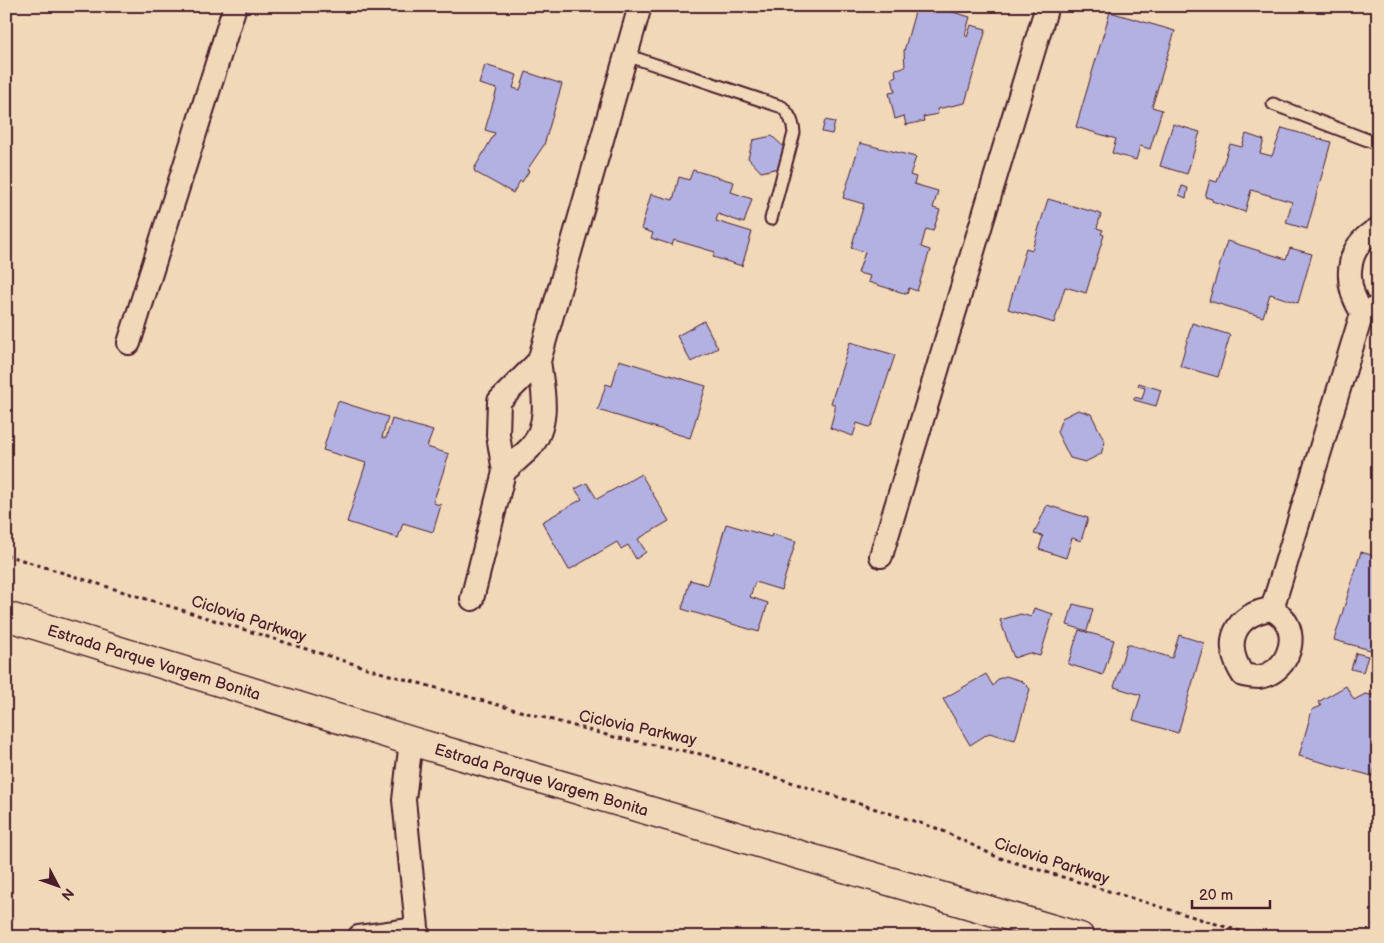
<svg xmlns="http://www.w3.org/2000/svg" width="1384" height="943" viewBox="0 0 1384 943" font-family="'Balsamiq Sans',sans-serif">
<rect width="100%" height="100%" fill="#f1d8b9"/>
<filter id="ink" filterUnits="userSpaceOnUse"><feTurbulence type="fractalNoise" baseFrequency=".02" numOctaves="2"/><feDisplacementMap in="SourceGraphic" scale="10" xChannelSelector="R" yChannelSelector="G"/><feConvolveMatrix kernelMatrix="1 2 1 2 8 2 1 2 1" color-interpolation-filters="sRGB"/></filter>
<g filter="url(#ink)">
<path fill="#b2b1e2" stroke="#4a1f2b" d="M920,6L939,8L970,17L965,35L967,37L971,25L986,29L965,103L937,109L938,114L923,117L924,121L906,125L904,116L895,119L889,93L895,92L892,78L896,76L895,69L905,67L904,51L915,12Z
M1110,12L1175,31L1152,107L1162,110L1150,149L1140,146L1136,160L1112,153L1116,139L1076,127Z
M485,65L517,75L513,88L520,90L526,72L562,84L544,145L527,170L529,171L522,182L520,181L513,193L475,172L474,169L495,133L485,130L497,89L479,84Z
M825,120L835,122L832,134L822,132Z
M1173,124L1200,132L1187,174L1160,166Z
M1282,128L1331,142L1307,229L1286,223L1292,202L1251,190L1245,212L1212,201V199L1205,197L1210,180L1217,182L1230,144L1242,147L1246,134L1264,140L1260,153L1272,156Z
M772,136L785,148L779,168L761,172L748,158L753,140Z
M860,143L916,157L910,175L916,177L914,184L938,191L933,208L940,210L933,231L926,229L921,247L930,250L917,291L909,288L907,294L868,282L870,276L858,273L865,252L851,248L864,204L843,198Z
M693,170L734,182L731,192L752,199L744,223L718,214L716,221L752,232L742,266L713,257L715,252L674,240L672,245L651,238L653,233L641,229L651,194L673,200L679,177L689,180Z
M1182,186L1188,188L1186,198L1179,195Z
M1048,199L1101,214L1097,228L1103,230L1101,234L1104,235L1086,293L1065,287L1054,323L1008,309L1026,248L1032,250Z
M1227,241L1286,259L1290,248L1312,254L1298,303L1270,294L1263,317L1209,301Z
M704,321L718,348L691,362L677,336Z
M1192,323L1230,335L1218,377L1180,366Z
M850,342L895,355L872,425L869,427L857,423L853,436L830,428L835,410V405L831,403Z
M619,360L706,386L690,438L598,410L606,384L612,386Z
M1139,383L1161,390L1156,406L1134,400V397L1142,399L1145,388L1138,386Z
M338,401L388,417L382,437L386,438L392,419L433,431L427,447L449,454L433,503L441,505L433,532L403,523L398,538L347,522L366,463L323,450Z
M1078,410L1091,414L1105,442L1101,454L1085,462L1070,458L1057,432L1062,418Z
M641,474L669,521L638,539L646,552L636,559L628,545L621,549L617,542L569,570L542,522L582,499L575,489L587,483L597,499Z
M1047,505L1088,518L1081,541L1072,538L1066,558L1039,549L1043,536L1034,534Z
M726,524L771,537L772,534L796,541L781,590L755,582L750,597L768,603L759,632L682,609L690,580L708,585Z
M1361,552L1378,557V652L1334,640Z
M1073,604L1093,609L1087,631L1067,625Z
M1034,608L1053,614L1040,656L1029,653L1014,658L1000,620L1021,614L1031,617Z
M1079,630L1114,640L1103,675L1068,664Z
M1179,635L1204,643L1178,733L1133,720L1141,695L1114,687L1127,644L1172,658Z
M1356,653L1368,656L1363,672L1351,669Z
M986,674L993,686L998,679L1006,676L1022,681L1030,689L1015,740L989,733L970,745L943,699Z
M1346,686L1354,700L1365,694L1378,696V758L1372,776L1299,756L1312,710L1321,706L1318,702Z"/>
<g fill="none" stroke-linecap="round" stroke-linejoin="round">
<g stroke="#4a1f2b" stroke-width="15">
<path id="lane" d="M626,55L782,107C790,115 793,122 794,133L771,219
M1273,104L1378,144"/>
</g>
<g stroke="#4a1f2b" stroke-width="26">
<path id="street" d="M1363,314C1344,286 1343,247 1378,229
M129,343L235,6
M504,472C512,464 522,456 530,448C551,424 543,390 539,361
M881,556L1047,6
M472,599L504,472L498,435L499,401L539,361L640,6
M1272,609L1359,323L1363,314L1378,307
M1272,609C1276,612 1281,615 1284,619C1300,641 1285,673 1259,677C1254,677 1248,676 1243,675C1222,643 1234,614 1272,609Z
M411,741L404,800L418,937
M359,937L417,929"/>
</g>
<g stroke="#4a1f2b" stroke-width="31">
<g id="secondary">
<path id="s1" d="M6,616L411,741L1080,937"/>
</g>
</g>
<path stroke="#4a1f2b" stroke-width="3" stroke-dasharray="4 4" stroke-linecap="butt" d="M6,555L386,674L614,737L705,755L939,829L997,857L1259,937"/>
<use href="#lane" stroke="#f1d8b9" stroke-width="11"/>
<use href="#street" stroke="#f1d8b9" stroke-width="22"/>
<use href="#secondary" stroke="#f1d8b9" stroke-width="28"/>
</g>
</g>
<g text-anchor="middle" stroke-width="4" stroke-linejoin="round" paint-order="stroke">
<g font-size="16" fill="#4a1f2b" stroke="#f1d8b9">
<text transform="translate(249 618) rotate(18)" y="6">Ciclovia Parkway</text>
<text dy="6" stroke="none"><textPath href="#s1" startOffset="155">Estrada Parque Vargem Bonita</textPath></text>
<text transform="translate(638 727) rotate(12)" y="6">Ciclovia Parkway</text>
<text dy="6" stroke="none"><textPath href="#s1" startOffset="560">Estrada Parque Vargem Bonita</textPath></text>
<text transform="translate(1052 860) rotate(18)" y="6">Ciclovia Parkway</text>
</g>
</g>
<rect width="1384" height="943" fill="none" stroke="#f1d8b9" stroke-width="25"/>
<rect x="12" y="12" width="1359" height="918" fill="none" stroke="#4a1f2b" stroke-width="2" filter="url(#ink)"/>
<g transform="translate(58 886) rotate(131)" stroke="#f1d8b9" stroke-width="4" paint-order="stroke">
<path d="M0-4L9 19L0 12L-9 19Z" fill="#4a1f2b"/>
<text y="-8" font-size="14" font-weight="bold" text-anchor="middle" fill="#4a1f2b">N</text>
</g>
<path d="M1192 900v8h78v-8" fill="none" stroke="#4a1f2b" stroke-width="2.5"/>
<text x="1199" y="900" font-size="15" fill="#4a1f2b" stroke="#f1d8b9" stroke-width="4" paint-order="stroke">20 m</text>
</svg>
